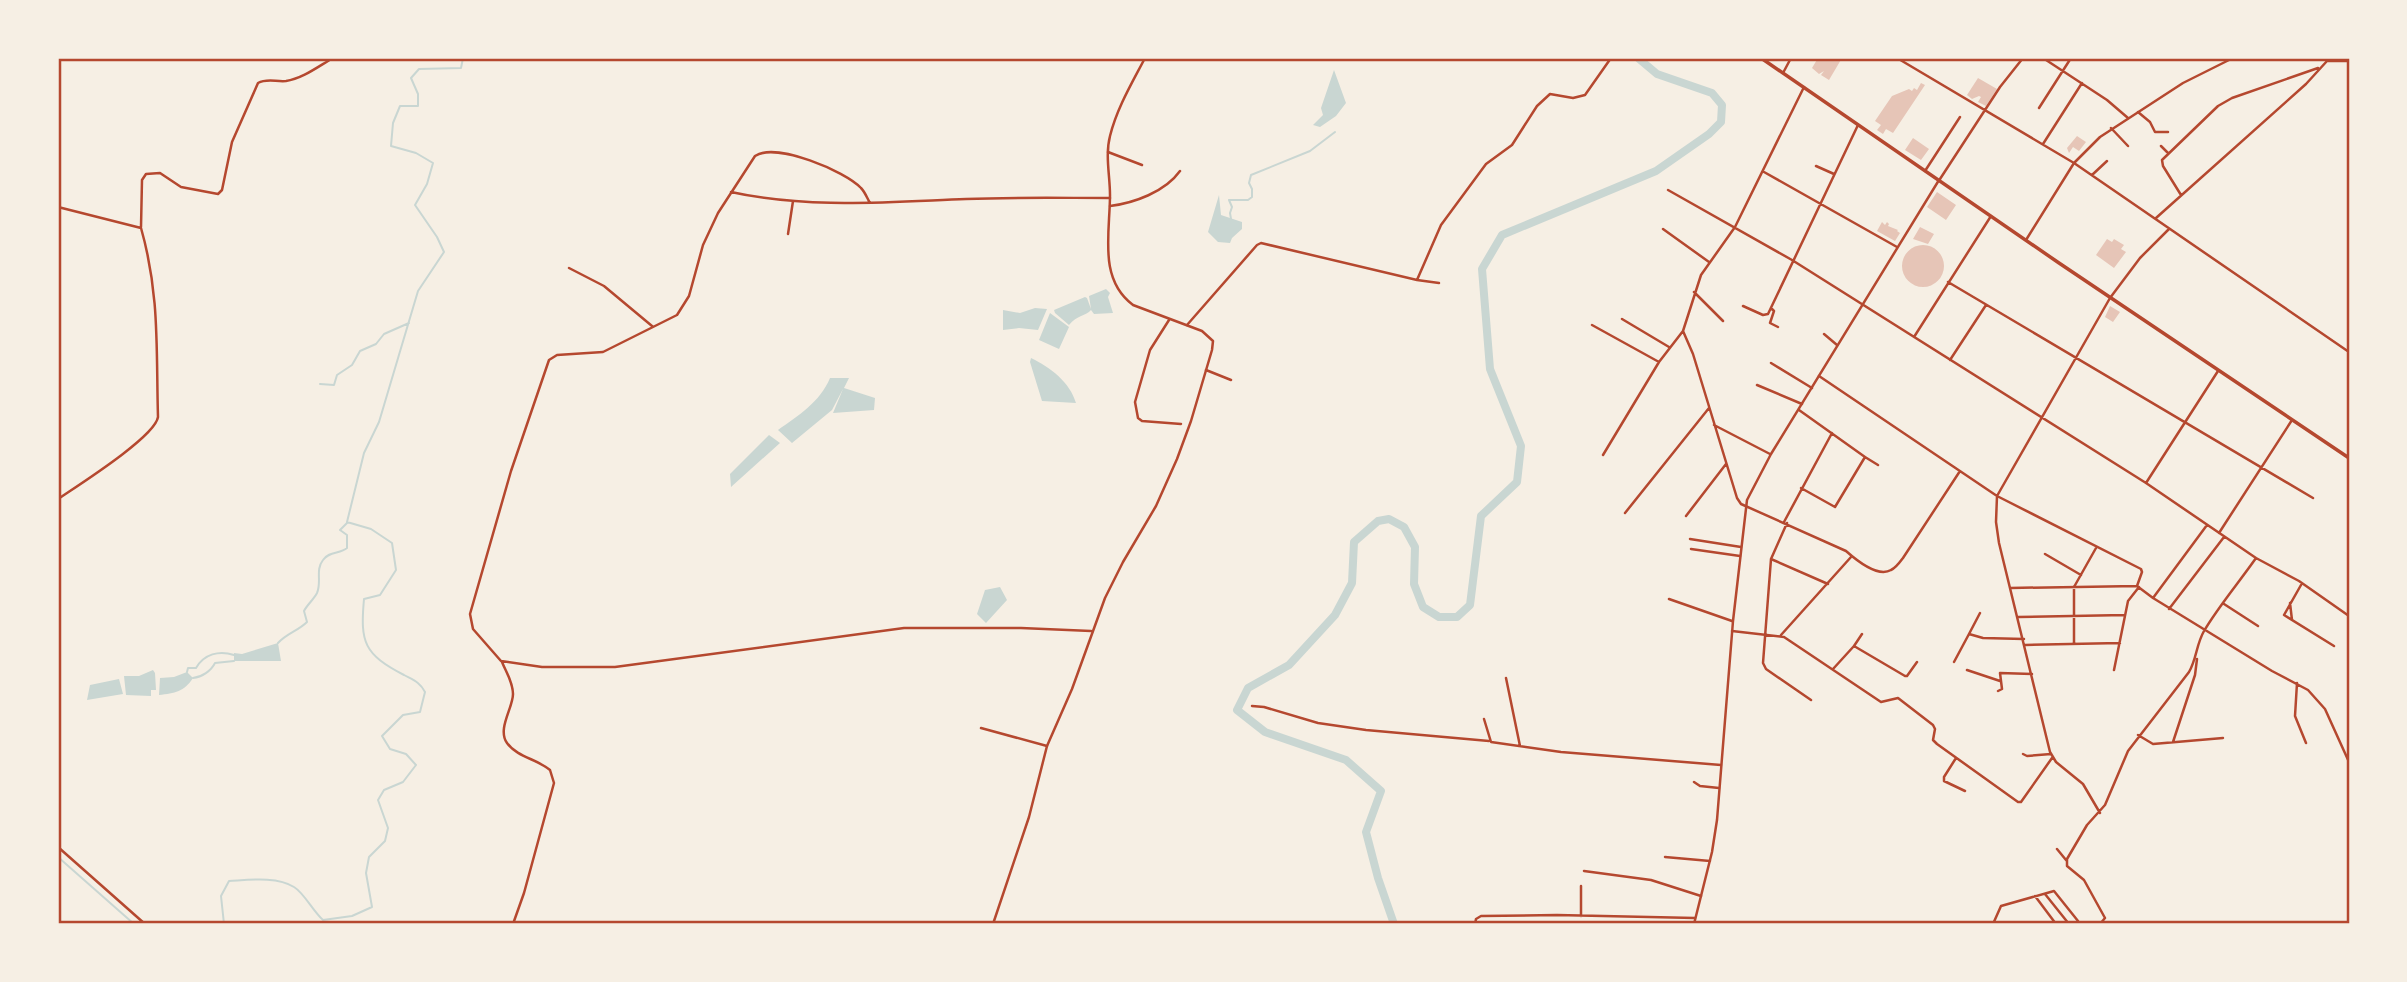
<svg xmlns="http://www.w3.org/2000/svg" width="2407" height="982" viewBox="0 0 2407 982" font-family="'Sofia Sans Condensed',sans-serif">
<rect width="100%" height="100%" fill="#f6efe4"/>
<path fill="#c9d6d2" d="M1334,70L1346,103L1336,116L1320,127L1313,125L1323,115L1321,108Z
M1219,195L1221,215L1242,222V229L1232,238L1230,243L1218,242L1208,232Z
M1106,289L1110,293L1108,297L1113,313L1094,314L1091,310C1086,316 1077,315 1069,325L1055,313L1054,310L1085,297L1087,298L1091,309L1089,296Z
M1035,308L1047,309L1038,330L1019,328L1003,330V310L1020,313Z
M1050,313L1069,327L1059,349L1039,340Z
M1031,358C1050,367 1070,382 1076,403L1042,401L1030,362Z
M830,378H849L844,388L875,398L874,410L833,413L843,389L832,410L792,443L778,430C798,416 820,402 830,378Z
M769,435L780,443L731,487L730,474Z
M1000,587L1007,600L986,623L977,614L985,590Z
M278,643L281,661H234V653L242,654Z
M153,670L155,673L156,690H151V696L126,695L124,676H139Z
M187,672L193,678C184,692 175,693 159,695L160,678L174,677Z
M119,679L123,694L87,700L90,685Z"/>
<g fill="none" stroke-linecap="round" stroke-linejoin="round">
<path stroke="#c9d6d2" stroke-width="2" d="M1231,219L1230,213L1232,207L1229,200H1248L1252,197V189L1249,183L1251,175L1310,151L1335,132
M320,384L334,385L337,375L352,365L360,351L376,344L384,334L409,323
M278,643C287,633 298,631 307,622L304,611C307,605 314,599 317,593C322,582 315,570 323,560C329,551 340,554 347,548V535L340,530L347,523
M187,672L188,668H196C204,654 219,650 234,655
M193,678C202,677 211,671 215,663L234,661
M58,857L134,924
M224,924L221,896L229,881C248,880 277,876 294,887C304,893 313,911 323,920L352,916L372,907L366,873L369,857L385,841L388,828L378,800L384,790L403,782L416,765L406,754L390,749L382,736L403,715L420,712L425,692C420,682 413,680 404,675C364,654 360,643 364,599L380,595L396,570L392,543L371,529L347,522L364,453L379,422L418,291L444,252L437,237L415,205L427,184L433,163L416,153L391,146L393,123L400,106H418V94L411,78L419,69L461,68L463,58"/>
<path stroke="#c9d6d2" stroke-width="8" d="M1394,924L1378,878L1366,832L1381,791L1346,760L1265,732L1237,710L1248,688L1289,665L1335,615L1352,583L1354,542L1378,521L1389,519L1404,527L1415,547L1414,584L1423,607L1439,617H1457L1470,605L1481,516L1517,482L1521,446L1490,369L1482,269L1502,235L1656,171L1709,134L1721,122L1722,105L1712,93L1657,74L1638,58"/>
</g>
<path fill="#e6c5b7" d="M1818,58H1842L1829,80L1821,75L1824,71L1819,74L1812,68Z
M1978,78L1997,89L1986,106L1978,102L1981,97L1979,96L1972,99L1967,95Z
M1921,83L1925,85L1893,133L1886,129L1883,134L1877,130L1881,125L1875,121L1892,96L1909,89L1912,91L1914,88L1917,90Z
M2077,136L2086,142L2079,151L2073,147L2069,153L2067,148Z
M1913,138L1929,149L1921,160L1905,150Z
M1937,192L1956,205L1946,220L1927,207Z
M1882,222L1885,225L1887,222L1889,224L1888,226L1898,230L1897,231L1900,233L1895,241L1877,231Z
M1920,227L1934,234L1928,244L1913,239Z
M2107,239L2112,242L2114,239L2124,245L2121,249L2126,252L2114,268L2096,255Z
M1902 266a21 21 0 1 1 42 0a21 21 0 1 1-42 0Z
M2110,306L2120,312L2113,322L2105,317Z"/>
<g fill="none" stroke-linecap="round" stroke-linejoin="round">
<path stroke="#b5482f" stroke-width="2.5" d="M1897,58L2074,163L2349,352
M2043,58L2107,100L2128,118
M1804,87L1735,227L1701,275L1683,331L1693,354L1737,498L1741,504L1846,551C1855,559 1877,578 1891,570C1896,568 1900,562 1903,558L1960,471
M2039,108L2071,58
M2138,112L2150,122L2155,132H2168
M2111,128L2128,146
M2043,144L2082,83
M2161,146L2168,153
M1108,152L1142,165
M1816,166L1834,174
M1925,171L1960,117
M1764,172L1897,247
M2092,175L2107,161
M1940,179L2000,87L2023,58
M1668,190L1792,260L2146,483L2256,558L2299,581L2349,616
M731,192C808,209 887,202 966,199C1014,197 1062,198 1110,198
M2181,195L2163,166L2162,160L2218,106L2232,98L2318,68
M870,203C867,198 865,192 861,188C845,171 776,142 755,156L718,213L703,245L689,296L677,315L603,352L557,355L549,360L511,471L470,614L473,629L501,661L542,667H615L904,628H1021L1091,631
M1110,206C1134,203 1165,192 1180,171
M58,207L141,228C160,295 156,349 158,417C155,437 77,486 58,499
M2156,218L2306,84L2327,61H2349
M141,227L142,180L146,174L160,173L181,187L218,194L222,190L232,142L258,83C267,78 276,82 286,81C302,79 319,66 333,58
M1663,229L1709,262
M788,234L793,201
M569,268L604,286L652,326
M1417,280L1439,283
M1948,282L2313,498
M1694,292L1723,321
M1743,306L1763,315L1768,314L1858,125
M1771,308L1774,311L1770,323L1778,327
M1622,319L1669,347
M1169,320L1150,350L1135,402L1138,418L1142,421L1181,424
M1187,325L1257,245L1261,243L1417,280L1441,225L1486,164L1512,145L1537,106L1550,94L1573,98L1585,95L1611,58
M1592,325L1659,362L1683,331
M1824,334L1837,345
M1914,337L1991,216
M1950,360L1986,305
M1771,363L1812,388
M1206,370L1231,380
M1819,376L1997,496L2141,569L2142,572L2137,586
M1757,385L1802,404
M1799,410L1865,457
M1714,425L1770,454
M1603,455L1659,362
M2146,483L2218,371
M1801,488L1835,507L1865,457L1878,465
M1625,513L1709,408
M1686,516L1726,464
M1784,522L1832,433
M1787,523L1771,559L1763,663L1766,669L1811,700
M2207,525L2153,598L2272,671L2308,690L2325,709L2349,762
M2219,533L2292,420
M1690,539L1741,547
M1691,549L1740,556
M2045,554L2081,575
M1771,559L1828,584
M2301,585L2284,615L2334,646
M2010,588L2137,586L2153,598
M1669,599L1732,621
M2290,603L2292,620
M2224,604L2258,626
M2169,609L2224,537
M2018,617L2125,615
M1732,631L1784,637L1881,702L1898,698L1933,725L1935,729L1933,740L1937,744L2018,802H2021L2052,758
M1862,634L1854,646L1905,676H1907L1917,662
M1969,634L1980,613
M1781,635L1851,557
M2074,644V587L2096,548
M2025,645L2120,643
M502,662C506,672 513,682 513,694C513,708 497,729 507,743C517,757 537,759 550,770L554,783L524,893L513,924
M1954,662L1969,634L1983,638L2024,639
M1833,669L1854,646
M1967,670L2000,681
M2114,670L2128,601L2139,587
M1506,678L1520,746
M2297,683L2295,716L2306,743
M1998,691L2002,689L2000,673L2032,674
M1252,706L1264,707L1318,723L1366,730L1489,741
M1484,719L1491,742L1561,752L1721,765
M981,728L1047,746
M2138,735L2153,744L2223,738
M2173,742L2195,675L2197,659
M2023,754L2027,756L2051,754
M1956,758L1944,777V781L1965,791
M1694,782L1700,786L1719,788
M2100,813L2083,784L2056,762L2050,752L1999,543L1996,522L1997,496L2110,298L2140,258L2169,229
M58,847L145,924
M2057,849L2066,860
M1665,857L1710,861
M1584,871L1651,880L1701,896
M1581,886V916
M2045,894L2069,924
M2035,896L2056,924
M1475,924L1476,919L1481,916L1557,915L1695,918
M1993,924L2001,906L2054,891L2078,921V924
M2100,924L2105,918L2084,880L2067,866V859L2087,825L2105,805L2128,751L2189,672C2197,658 2196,645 2204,631C2218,607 2240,581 2256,558"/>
<path stroke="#b5482f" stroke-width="2.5" d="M1783,73L1791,58
M2026,240L2074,163L2100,137L2183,83L2233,58
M993,924L1029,817L1047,746L1072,689L1105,598L1123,562L1156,506L1177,459L1191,421L1212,350L1213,341L1202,331L1133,305C1098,279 1110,233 1110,195C1110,176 1105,155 1110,136C1117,108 1132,83 1145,58
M1694,924L1712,852L1717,820L1733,621L1747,500L1771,454L1939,180"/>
<path stroke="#b5482f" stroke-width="3.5" d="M1761,58L2059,263L2349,458"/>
</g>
<rect width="2407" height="982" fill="none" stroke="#f6efe4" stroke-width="119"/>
<rect x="60" y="60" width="2288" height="862" fill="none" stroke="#b5482f" stroke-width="2.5"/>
</svg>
